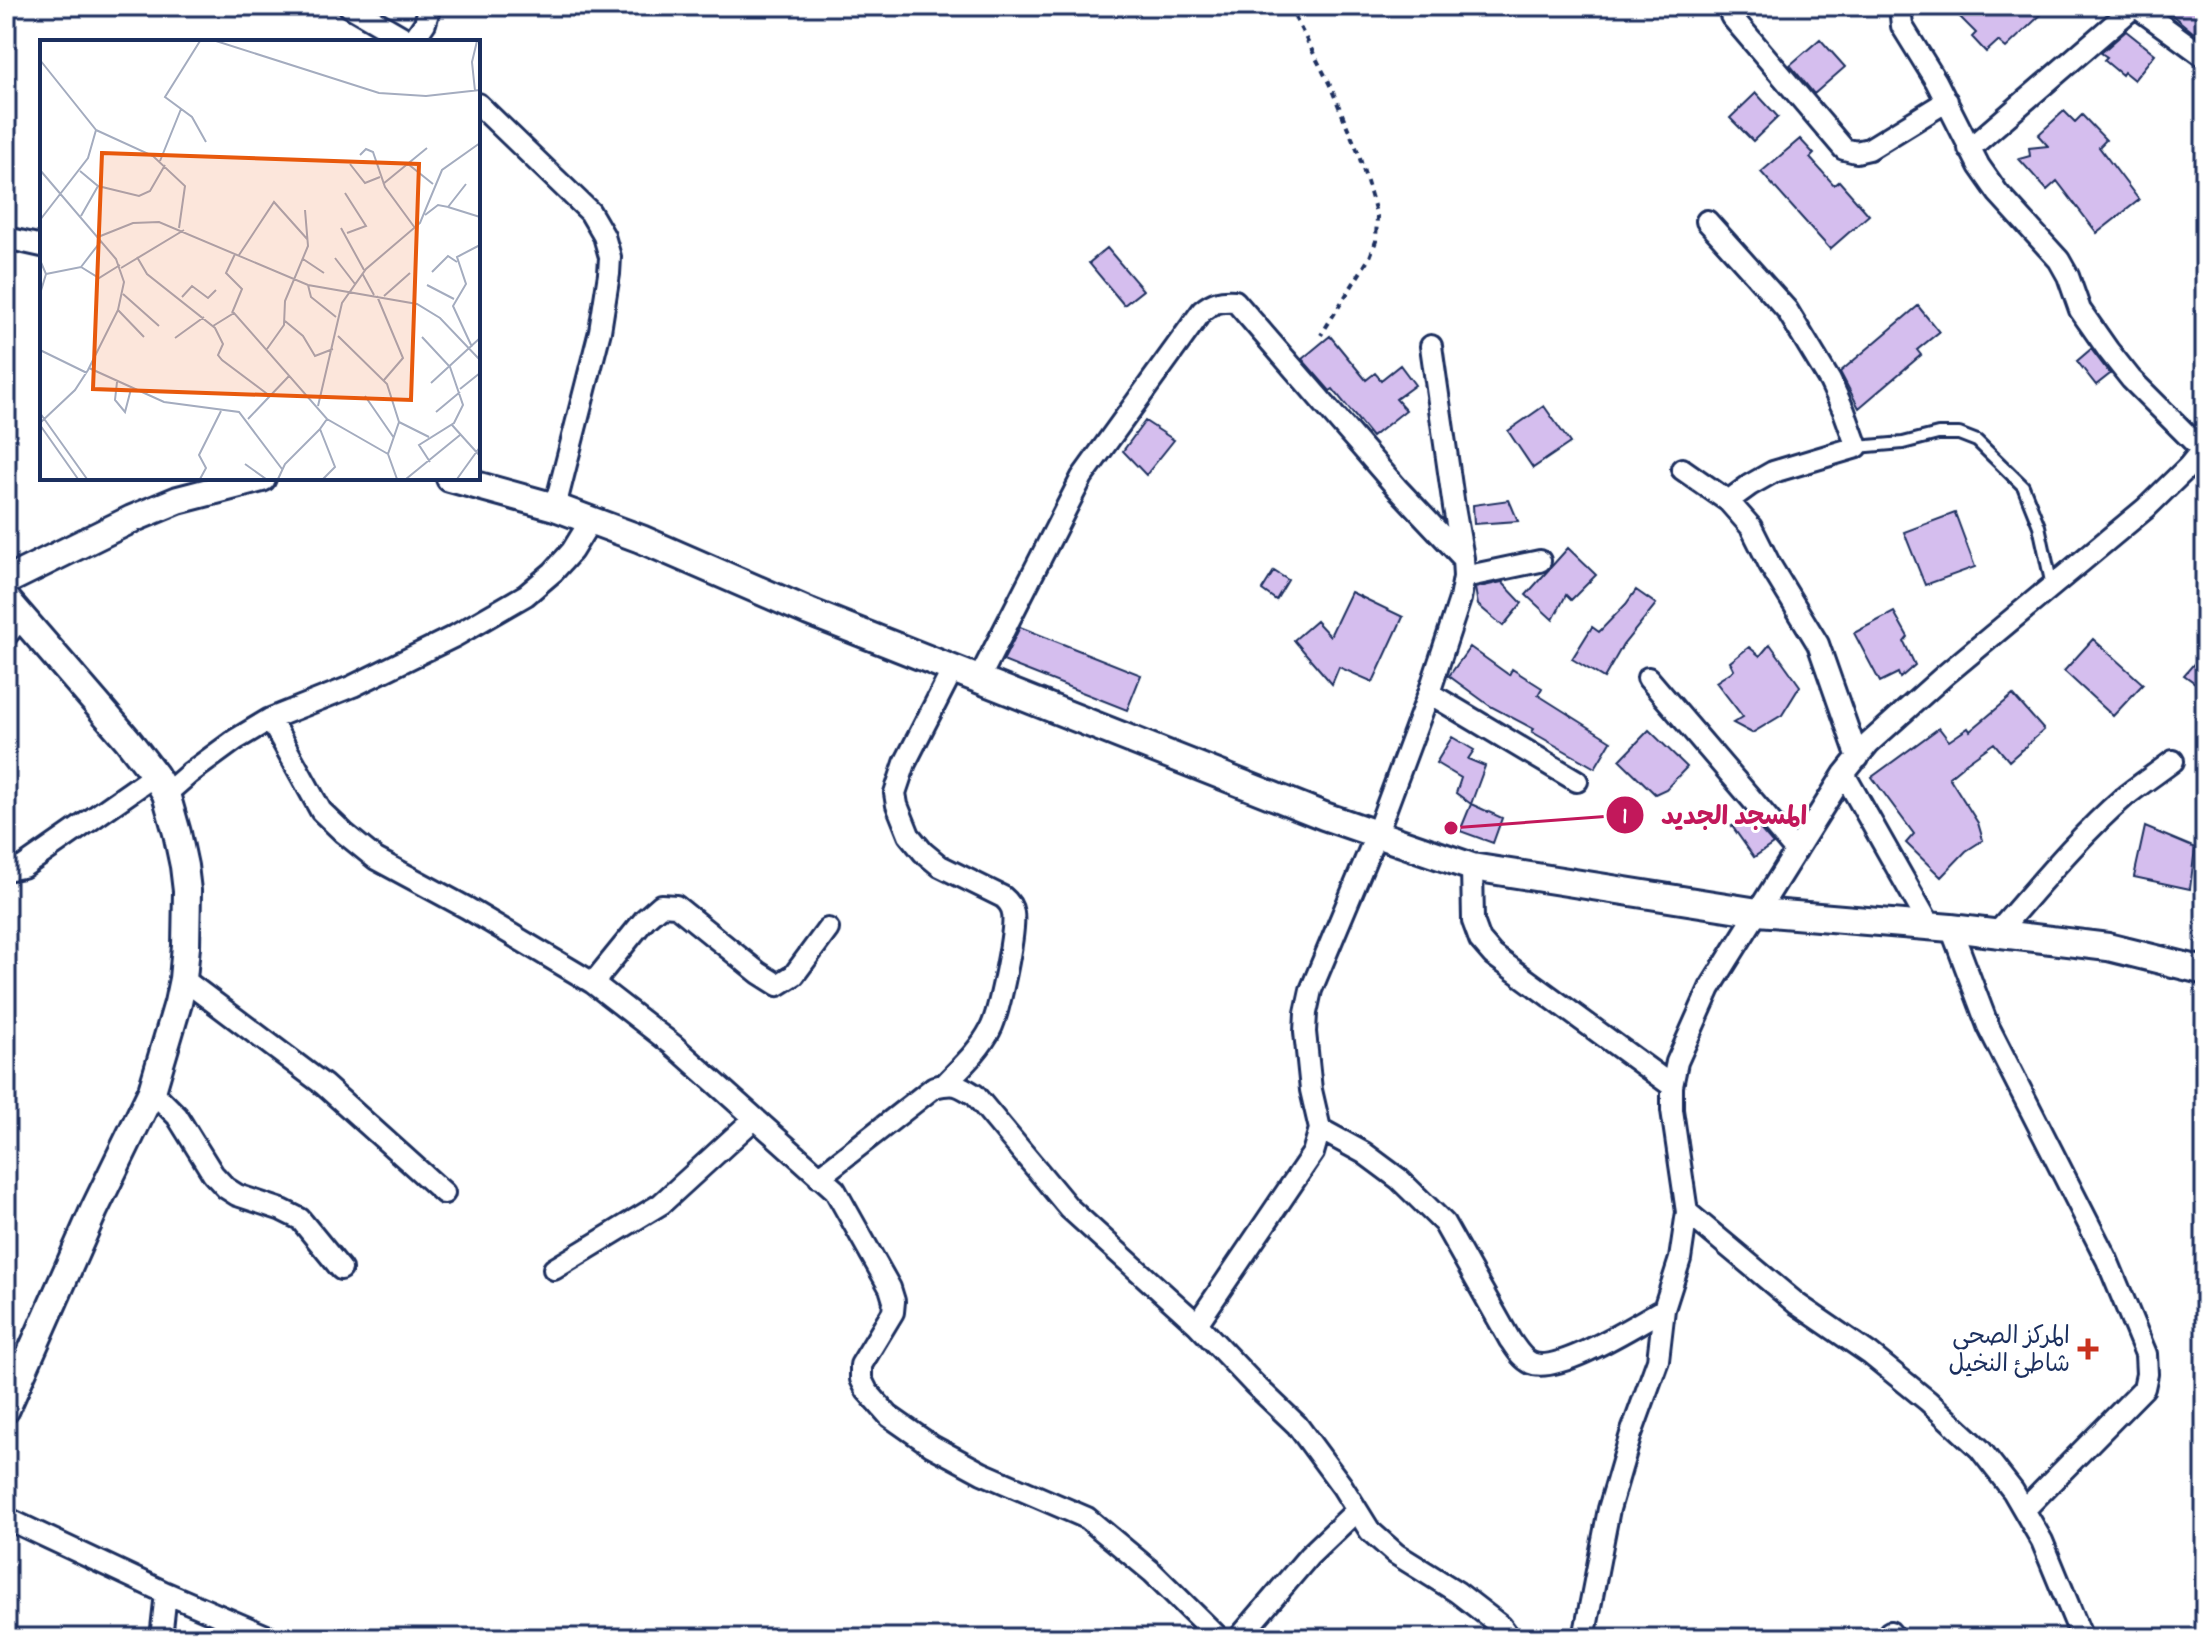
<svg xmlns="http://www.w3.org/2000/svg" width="2211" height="1644" viewBox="0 0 2211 1644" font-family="Dekko,'Playpen Sans Arabic',sans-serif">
<rect width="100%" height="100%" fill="#fff"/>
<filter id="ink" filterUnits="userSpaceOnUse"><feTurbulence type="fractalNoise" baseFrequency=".0125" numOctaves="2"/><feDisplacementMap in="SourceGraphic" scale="16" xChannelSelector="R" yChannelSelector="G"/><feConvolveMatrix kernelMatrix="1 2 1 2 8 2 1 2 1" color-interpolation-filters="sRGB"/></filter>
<g filter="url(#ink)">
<path fill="#d5beee" stroke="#1b2f5e" stroke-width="2" d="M1969,6H2050L2006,48L1998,41L1986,52L1972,37L1976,33L1959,16Z
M2161,6H2205V21L2194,33Z
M2126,31L2155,54L2134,80L2124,72L2122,75L2104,60L2107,57L2101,53Z
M1820,39L1845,67L1814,94L1790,65Z
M1756,93L1778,117L1753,141L1730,118Z
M2064,111L2075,122L2082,115L2106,140L2099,147L2139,200L2097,233L2057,181L2047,190L2019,159L2030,156L2029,148L2048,146L2038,135Z
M1800,139L1814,154L1810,158L1834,185L1839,181L1869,215L1830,249L1761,172Z
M1107,248L1143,290L1124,305L1089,263Z
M1918,306L1939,332L1917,350L1921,355L1859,408L1840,372Z
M1330,336L1366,380L1375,373L1381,380L1400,365L1415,385L1396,399L1406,410L1372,437L1333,389L1330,391L1302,359Z
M2091,349L2110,374L2096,385L2077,361Z
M1544,406L1570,443L1533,468L1508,431Z
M1145,421L1174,440L1146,475L1123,451Z
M1509,500L1518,521L1474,524L1473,505Z
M1955,513L1975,567L1925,585L1904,532Z
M1568,548L1596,575L1571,600L1566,595L1553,620L1526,595Z
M1274,571L1288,580L1276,600L1262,590Z
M1502,582L1522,603L1503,626L1478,605L1475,588Z
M1636,590L1656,604L1623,645L1604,678L1572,659L1592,627L1599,632L1626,604Z
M1351,592L1403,617L1373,682L1339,667L1332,684L1294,640L1316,621L1330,636Z
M1894,612L1908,637L1904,642L1915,665L1900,678L1898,673L1880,682L1854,633Z
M1020,627L1141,675L1127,710L1003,661Z
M2093,639L2143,684L2113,716L2064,671Z
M1770,644L1800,686L1782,715L1752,733L1733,723L1743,717L1716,682L1734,670L1730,662L1749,647L1760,656Z
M1470,647L1509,675L1512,669L1542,688L1538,695L1611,741L1595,768L1532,732L1534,729L1490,706L1449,676Z
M2205,651V690L2184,675Z
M2013,695L2044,730L2009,761L1994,743L1966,763L1949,777L1978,823L1983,840L1966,851L1941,877L1906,843L1914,834L1872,777L1939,728L1949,741L1968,728L1970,731Z
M1649,730L1687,767L1666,789L1655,794L1620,760Z
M1452,737L1474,750L1468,759L1485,766L1471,804L1456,793L1461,778L1436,763Z
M1471,804L1502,818L1493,843L1460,831Z
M1752,820L1773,844L1754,857L1732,826Z
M2145,827L2195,848L2190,889L2134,877Z"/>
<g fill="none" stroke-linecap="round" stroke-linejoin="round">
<g stroke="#1b2f5e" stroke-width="16">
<path id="service" d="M1857,447L1903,443L1938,434H1959L1977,441L2023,486L2039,526L2052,586"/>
</g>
<g stroke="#1b2f5e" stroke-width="26">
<path id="minor" d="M349,6L411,42
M1900,6L1902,26L1936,81L1979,166L1998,193L2059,260L2068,276L2080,310L2108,350L2131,379L2202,450
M2135,6L2205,57
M1731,16L1844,149L1856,152L1869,149L1947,101
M412,42L425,23L430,6
M478,104L590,212L604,236L610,257L609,274L600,331L555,507
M1969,149L2135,6
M1707,221L1787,310L1830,381L1844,411L1857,447L1773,472L1750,485L1728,501
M6,238L42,246
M1682,469L1728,501L1751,527L1770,565L1818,644L1858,758
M1464,577L1540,561
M6,636L21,617
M1648,678L1796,851
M979,679L1082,477L1202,311C1213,302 1220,300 1235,301L1397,488L1463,558
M1429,693L1577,781
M270,719L321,811L344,833L376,859L467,908L593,983L673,1045L835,1190L890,1288L894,1301L893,1312L861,1365V1379L867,1391L889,1416L932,1446L982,1473L1087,1518L1152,1572L1219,1638
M1844,774L1930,926
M166,794L190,773L235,740L270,719L353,686L455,636L526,595L553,572L572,551L591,520
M1472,867L1473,921L1480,940L1493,955L1672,1086
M6,870L23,867L155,775
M1951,928L1988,1026L2107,1260L2146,1354L2147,1374L2144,1388L2024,1510
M1996,934C2037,888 2076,839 2123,798C2139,785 2156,774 2173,761
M183,979L324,1085L444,1193
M593,983L645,919L661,905L676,906L759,973L778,985L794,975L828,929
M945,1084C961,1067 979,1051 990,1030C999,1014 1016,931 1013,913C1012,906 1008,901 1003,897L940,866L923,852L909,835L897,805L895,793L905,763L953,669
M152,1091L177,1116L213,1174L226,1188L237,1195L282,1210L300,1219L341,1269
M1320,1129L1364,1153L1399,1179L1444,1223L1510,1340C1516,1348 1521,1358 1531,1363C1558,1375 1638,1323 1664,1309
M819,1177L934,1087C954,1082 958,1084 975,1095L1069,1208L1197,1324L1254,1384L1297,1425L1342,1486L1370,1531L1396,1554L1457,1592L1501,1626L1510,1638
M1687,1212L1797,1304L1870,1354L1928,1401L1980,1449L2013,1491L2042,1541L2082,1638
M554,1269L661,1204L754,1119
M1197,1324L1313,1153L1320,1129L1311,1090L1305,1032L1306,1013L1311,990L1376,835L1429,693L1460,599L1464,577L1463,558L1454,507L1431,346
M6,1518L166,1593L271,1638
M1890,1632L1895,1638
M161,1638L166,1593
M1239,1638L1309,1556L1356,1511
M1584,1638L1609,1509L1631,1434L1658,1360L1664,1309L1680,1259L1687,1212L1672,1110V1086L1677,1062L1710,988L1844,774L1869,743L1945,675L2146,508L2188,467L2205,446"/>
</g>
<g stroke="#1b2f5e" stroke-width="32">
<path id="tertiary" d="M450,478L555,507L641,539L809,612L1324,816L1472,867L1758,912L1951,928L2108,947L2205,971
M6,581L132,519L178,500L262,478
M6,599L127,739L155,775L166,794L177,833L184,866L187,891L186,946L183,979L178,1003L152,1091L94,1210L6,1409"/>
</g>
<path stroke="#1b2f5e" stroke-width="4" stroke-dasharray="6 6" stroke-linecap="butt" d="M1289,6L1329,83L1358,152L1377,216L1376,241L1370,257L1321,335"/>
<use href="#service" stroke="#fff" stroke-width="10"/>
<use href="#minor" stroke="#fff" stroke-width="20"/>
<use href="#tertiary" stroke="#fff" stroke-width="26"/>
</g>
</g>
<path fill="#c8321e" stroke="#fff" stroke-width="3" d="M2084 1337h8v8h8v8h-8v8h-8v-8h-8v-8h8z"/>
<g text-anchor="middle" stroke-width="6" stroke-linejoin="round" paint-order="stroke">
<g font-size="24" fill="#1b2f5e" stroke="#fff" text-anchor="end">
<text x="2070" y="1343">المركز الصحي<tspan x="2070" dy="28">شاطئ النخيل</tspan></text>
</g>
</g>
<g transform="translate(40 40)">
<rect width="440" height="440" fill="#fff"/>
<path fill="none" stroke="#a4acbf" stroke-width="2" d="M160,1L125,57L152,77L166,102M176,1L339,53L386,56L440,50M0,20L56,90L48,118L0,180M435,51L432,22L437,1M56,90L113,116L145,146L139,188M320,115L326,109L333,112L345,147L375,188M120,121L141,69M310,124L325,143L340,137M368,124L393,144M0,130L76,219L84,242L78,270L48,330L35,350L0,383M40,131L58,146L99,156L110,151L125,125M343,144L387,108M305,153L326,186L307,193M408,167L440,177M385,175L398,165L408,167L426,144M41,176L58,146M301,188L324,230M58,197L93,183L119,182L268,245L377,264L400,278L440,320M199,215L234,162L268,200M97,217L107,234L175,288L183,304L178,315L182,320L230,356M295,218L315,244M263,219L284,233M0,220L6,234L0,254M41,227L61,201M81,228L144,190M392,232L408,216L417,222M322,233L334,255M6,234L41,227L59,238L80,225M268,245L271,257L296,277M387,245L414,259M83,254L119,286M337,256L363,318L344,340M344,256L370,233M142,257L152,246L168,258L176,250M78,270L104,297M192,273L202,249L186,233L195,214M245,281L263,296L275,316L293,309M173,286L194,273L287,379L348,414M298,296L347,344L359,382L348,414L357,439M382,297L410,327L423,365L414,383L379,405L390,422M135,298L164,277M432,307L413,266L426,244L417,217L440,205M227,309L244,285L245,261L268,206L265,170M0,310L47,333M49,328L124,362L199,372L242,429M77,342L75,360L85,372L91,349M391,343L440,298M420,349L440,333M325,356L354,398M278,366L302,263L326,229L380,183L402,130L440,103M396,372L420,352M0,373L47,439M208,379L249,336M359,382L389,397M0,385L38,439M412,385L440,416M205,424L226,439M160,439L166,428L159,415L181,371M238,439L245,424L280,389M283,439L295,427L280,389L287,379M366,439L420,395M417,439L440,407"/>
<path fill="#e8590c" fill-opacity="0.15" stroke="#e8590c" stroke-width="4" d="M62,113L379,124L371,360L53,349Z"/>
<rect width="440" height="440" fill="none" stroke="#1b2f5e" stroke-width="4"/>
</g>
<path fill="none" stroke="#c2185b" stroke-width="3" d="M1451 828L1625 815"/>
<g fill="#c2185b" stroke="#fff" stroke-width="3">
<circle cx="1451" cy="828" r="8"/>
<circle cx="1625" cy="815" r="20"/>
</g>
<g font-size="24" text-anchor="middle" font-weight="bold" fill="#fff">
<text x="1625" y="823">1</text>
</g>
<g font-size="26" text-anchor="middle" font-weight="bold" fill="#c2185b" stroke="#fff" stroke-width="6" stroke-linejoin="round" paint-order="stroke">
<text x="1734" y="824">المسجد الجديد</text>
</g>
<rect width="2211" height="1644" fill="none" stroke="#fff" stroke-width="32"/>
<rect x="16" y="16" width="2179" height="1612" fill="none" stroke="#1b2f5e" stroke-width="3" filter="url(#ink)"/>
</svg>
